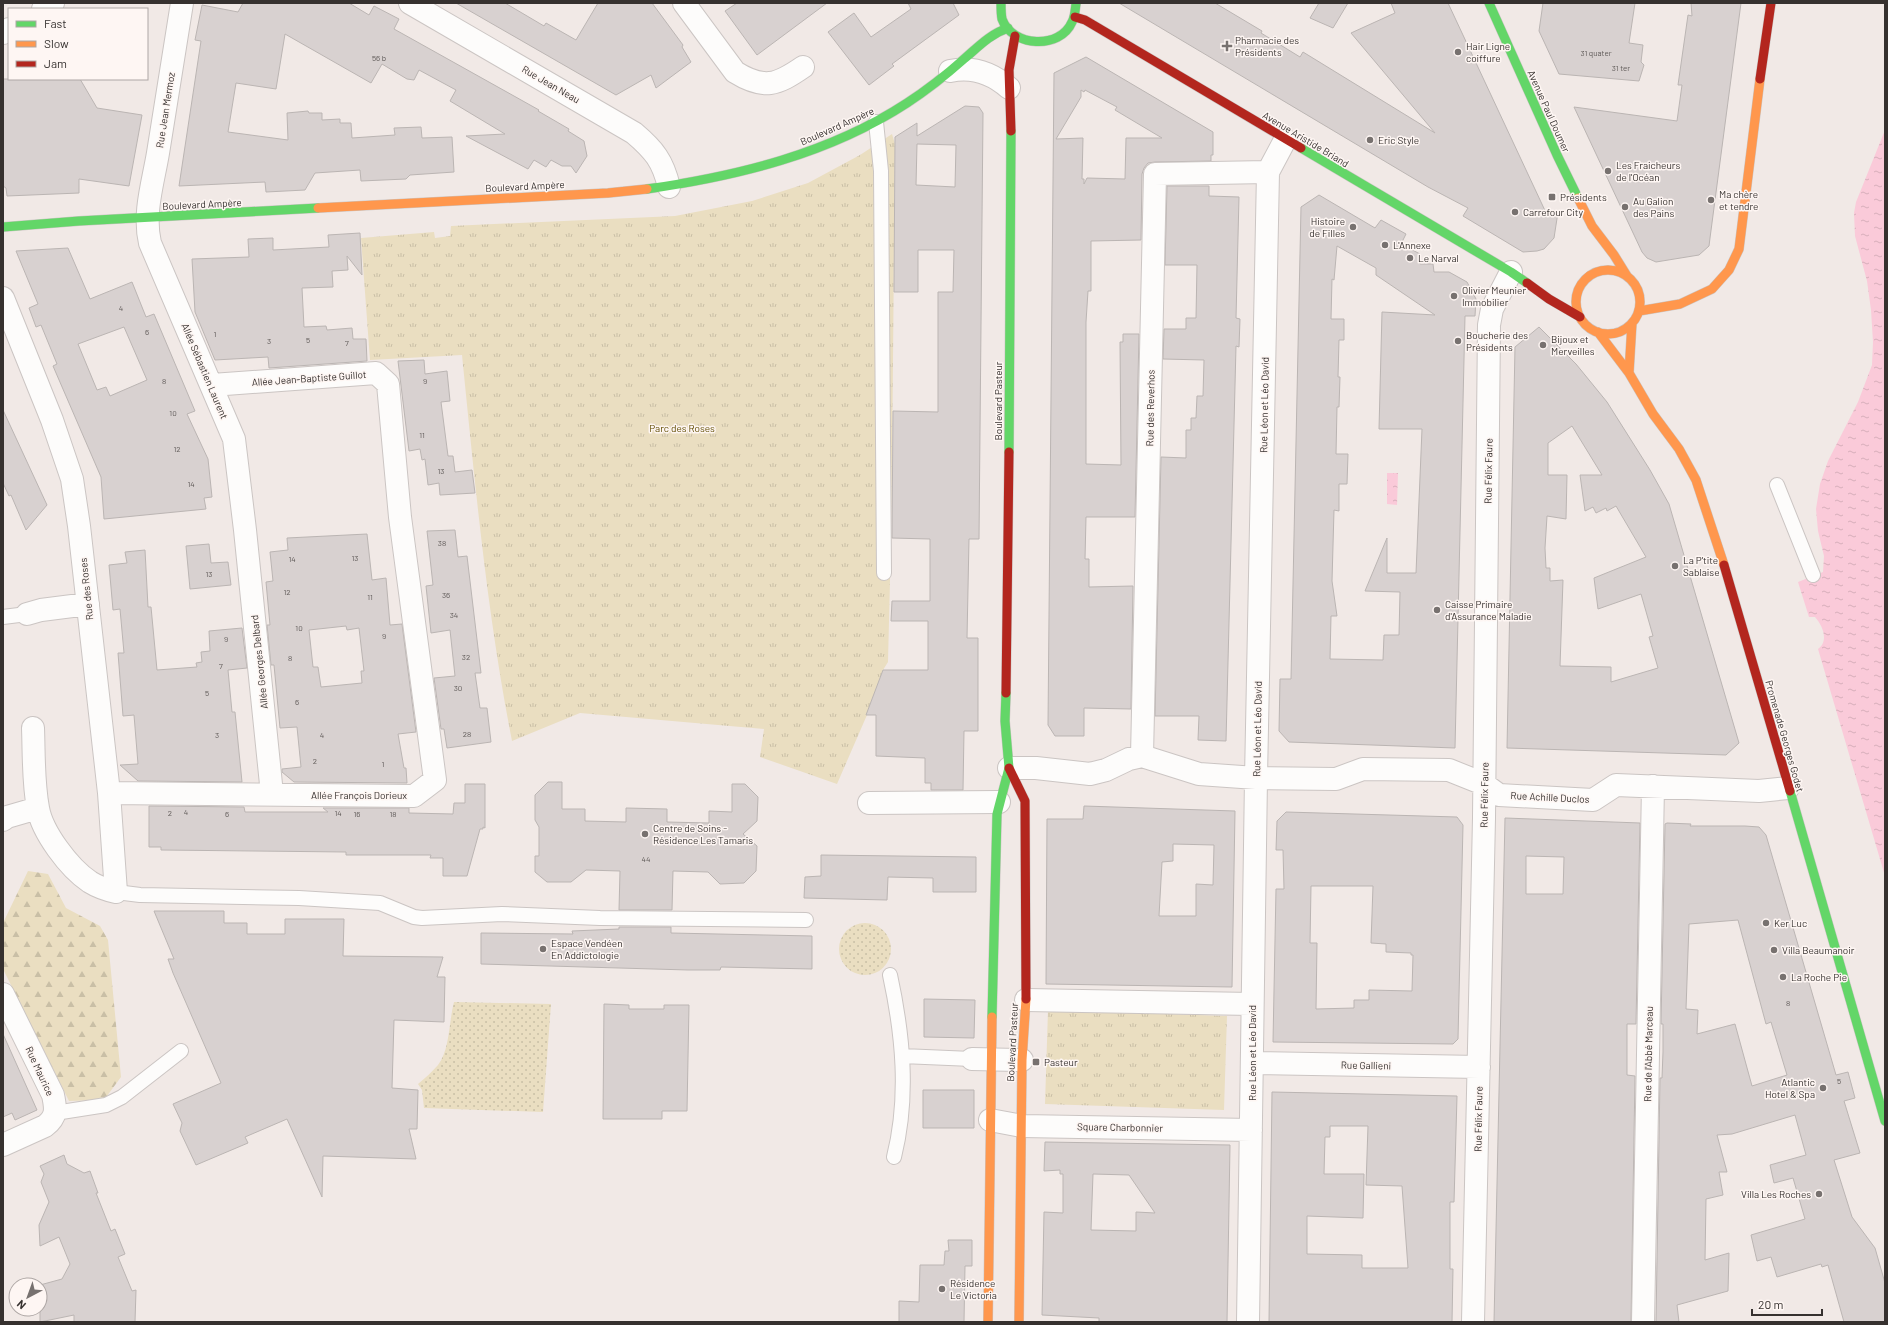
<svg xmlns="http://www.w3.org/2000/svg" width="1888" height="1325" viewBox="0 0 1888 1325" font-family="Barlow,sans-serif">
<defs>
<pattern id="grass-dots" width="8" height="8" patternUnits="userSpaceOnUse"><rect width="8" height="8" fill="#eadec1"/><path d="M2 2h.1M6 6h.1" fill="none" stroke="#c9bfa6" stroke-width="1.8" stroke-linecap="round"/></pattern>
<pattern id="forest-firs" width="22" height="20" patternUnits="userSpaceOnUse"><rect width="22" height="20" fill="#eadec1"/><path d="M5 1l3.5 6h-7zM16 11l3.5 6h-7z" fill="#c9bfa6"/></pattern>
<pattern id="park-tufts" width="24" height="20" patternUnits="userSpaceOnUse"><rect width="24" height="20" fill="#eadec1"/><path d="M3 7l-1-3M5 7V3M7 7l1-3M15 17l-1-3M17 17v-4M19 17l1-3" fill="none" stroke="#c9bfa6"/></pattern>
<pattern id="water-ripples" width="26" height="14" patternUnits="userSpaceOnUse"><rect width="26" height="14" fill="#facad9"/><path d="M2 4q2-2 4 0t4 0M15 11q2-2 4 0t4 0" fill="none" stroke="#d7aebb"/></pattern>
</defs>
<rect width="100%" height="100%" fill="#f1e9e6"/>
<path fill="url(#grass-dots)" d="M839 949a26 26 0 1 1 52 0a26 26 0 1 1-52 0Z
M454,1002L551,1004L543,1112L424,1108L422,1090L418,1084C425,1078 432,1072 438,1065C450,1050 449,1020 454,1002Z"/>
<path fill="url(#forest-firs)" d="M28,871L48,874L66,908L100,926L108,940L121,1077L104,1100L69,1101L3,969V923Z"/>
<path fill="url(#park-tufts)" d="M892,134L895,144C893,317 893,489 888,662L883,670L867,715L837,784L760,757L764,729L580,713L512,741C487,614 475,484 462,355L370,360L361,238L434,232L435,238L450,236L451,226L675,216L752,201L808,183L860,155Z
M1048,1010L1227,1016L1224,1110L1045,1104Z"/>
<path fill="url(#water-ripples)" d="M1885,130V876L1818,649C1829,641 1823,626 1815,617H1809L1798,582L1823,572L1824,556L1818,531L1816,509L1820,484L1828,461L1858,402L1872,365L1873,342L1871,310L1867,281L1855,236L1854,213L1856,202Z
M1387,473H1398L1397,505L1387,504Z"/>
<path fill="#d8d1d0" stroke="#bbb5b3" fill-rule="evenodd" d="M243,3H349L369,15L374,6L399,19L394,29L539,110L538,111L569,129L568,131L584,141L587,156L576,173L571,166H562L551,160L546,167L534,160L528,169L466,136L505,134L450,101L456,90L419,70L414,80L407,79L382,64L371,83L285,34L276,89L236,83L228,132L288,140L287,113L308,111L309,113H322V120L340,119V123H351L352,138L395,135L394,128L421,127L422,138L452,137L454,172L410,175L406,179L361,181L360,170L315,173L305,190L266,192L265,182L179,186L201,41L195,40L202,5L238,12Z
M456,3H505L544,26L546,23L576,40L598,3H652L683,45L682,47L691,62L656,88L651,75L616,95Z
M737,3H827L757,55L725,11Z
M908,3H953L959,15L892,64L894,66L869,85L828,32L854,13L871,37L911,9Z
M1119,3H1215L1262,31L1261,33L1300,57L1303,52L1435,133L1351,33L1395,13L1391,3H1448L1548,217L1558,212L1554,238L1544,249L1537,251L1523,252L1463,216L1468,208L1428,187Z
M1319,3H1348L1333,28L1310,18Z
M1543,3H1635L1629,43L1643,45L1641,62L1644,65L1639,81L1559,74L1539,31Z
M1691,3H1741L1710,238L1709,246L1699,255L1656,262L1647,258L1642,252L1574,107L1677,121L1682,85H1678L1688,15L1692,16Z
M1086,57L1213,132V155H1211V161L1155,162L1148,163L1144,168L1142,174L1141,240L1091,241V291H1088L1086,322V464L1121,465L1120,342H1123V334H1139L1135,517H1086L1085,559H1089V587L1133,586L1131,709L1084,708V736H1055L1048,725L1054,73ZM1081,90L1084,92L1085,90L1117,107L1115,110L1162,138H1126L1125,179L1087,178L1084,184V179H1082L1083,138L1056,139L1081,97Z
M3,79H80L97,108L142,115L129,186L79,179V193L7,196L6,188L3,186Z
M965,106L979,107L983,113L979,539H969L967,638H978V731H964L963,790H931V783H925V758L876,756V715H866L883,670H928V621H891L892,601H930V539L892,538L893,411L938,412V292H953L954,250H918V292H894L895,137L917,123V136ZM917,144L956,145L955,187L916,185Z
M1167,186H1209V196L1239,197L1236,318L1240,319L1239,347L1236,346L1226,741L1198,740L1199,716H1155L1161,457L1186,458V430H1191V418H1196L1197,396H1203L1204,360L1163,359L1164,329H1186V318H1196L1197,265H1165Z
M1319,195L1375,228L1381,220L1406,234L1401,244L1420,254V264H1433L1434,272H1449L1467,282L1476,299L1475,316H1465L1455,748L1289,742L1279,731L1280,679H1291L1301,207ZM1337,246L1376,268V275L1435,315L1382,312L1379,429H1422L1416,573H1387V538L1365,591L1400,592L1399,635H1384L1383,660L1330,659L1331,616H1337L1332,581L1334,510L1339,511V484H1347L1348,454H1336L1337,407H1339L1340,377H1338L1339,340H1344V319H1331L1332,279L1334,280Z
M360,233L362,275L347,256L348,270L332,271L333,287L302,288L304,327L326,326L327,330L352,328L353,339H366L367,361L269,368L268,357L215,360L195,312L192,259L249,257L248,239L273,238V250L329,247L328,235Z
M68,248L90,299L132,282L146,317L154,314L195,411L187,414L208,459L212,497L204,498L206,509L104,519L101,477L53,366L57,364L41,325L36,327L29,308L38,304L16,251ZM124,327L147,380L110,396L106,387L97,390L78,344Z
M1539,327L1576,364L1607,402L1650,470L1669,504L1739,743L1726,755L1507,748L1515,347ZM1572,426L1602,475H1580L1585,511L1593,507L1596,513L1606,508L1607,511L1616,506L1646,557L1594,578L1598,609L1641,594L1653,636L1649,637L1658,668L1611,682V667L1560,666L1563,580L1550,581V568H1546L1545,548L1547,516L1566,519L1567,475H1548V443Z
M424,360L425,374L447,371L450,401L441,402L448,456H453L455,472L472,470L475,493L440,495L439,483L428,485L425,459L422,460L420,449L409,451L398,361Z
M3,410L47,505L26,530L11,495L9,496L3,483Z
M455,530L458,557L467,556L481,673H475L480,708H487L491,742L447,748L444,729H441L434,678L455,676L450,630L431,633L426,586L433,585L427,531Z
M367,534L372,580L386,578L390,625L402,624L416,732L398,734L404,768H406L407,783L294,782L282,772V769L301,767L297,727L280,728L274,665H271L267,625H270L266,582L273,581L270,552L288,550L287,538ZM346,626L347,630L359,628L364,671H361L362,683L321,687L318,667H313L309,630Z
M209,544L211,563L228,562L231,585L190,589L186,546Z
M145,550L148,607H151L157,670L197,667L196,663L202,662L201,652L210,651L209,631L242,628L247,668L228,670L232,712H235L242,782L138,781L120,765L138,764L134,715L123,716L118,653H124L120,609L113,610L109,565L127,563L125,552Z
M548,782H562V809H585V821L626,822V808L667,809V822L709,823V811L732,812V784H745L758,797L757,821L743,834L757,846L756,871L744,883L720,884L708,872L673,871L672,910H619L620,871L586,870L571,882H547L535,872V856H539V827L535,820V795Z
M465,784H485V828L483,827V829H480L467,876H443V858H430L431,855H346V852L161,850V847H149V806L244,807L245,812H328L323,808H409V813L453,814L454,803H465Z
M1084,806L1235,811L1232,987L1046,984L1047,819H1083ZM1173,844L1214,845L1213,885L1196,884V916H1159L1162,862L1173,861Z
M1286,812L1457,817L1463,825L1458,1039L1453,1044L1273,1042L1276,889H1284L1283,850H1276L1277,821ZM1311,886H1373L1371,943L1386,944V952L1411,953V955H1413L1412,991L1369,990V1000H1354V1008L1316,1009L1317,943H1310Z
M1505,818L1640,823L1636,1024H1627V1075L1635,1076L1631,1322H1494ZM1526,856L1564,857L1563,894H1526Z
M1667,823L1691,824L1690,826H1745L1759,827L1766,835L1836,1075L1848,1072L1855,1098L1844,1101L1860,1153L1834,1160L1852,1217L1875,1248L1885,1283V1322H1844L1828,1265L1822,1267L1821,1264L1777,1277L1771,1257L1757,1261L1751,1235L1805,1219L1793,1178L1774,1183L1770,1165L1806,1155L1795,1115L1732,1134L1717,1135L1727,1172H1719L1723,1195L1706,1199L1705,1260L1729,1253L1728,1291L1677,1305L1679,1322H1656L1660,1078H1662L1663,1052V1024H1661L1665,824ZM1738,920L1766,1024L1771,1022L1787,1075L1752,1086L1735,1024L1697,1034L1698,1010L1686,1009L1689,924Z
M821,855L976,857V892H933V878L888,877L887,900L804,898L805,877L821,876Z
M154,911H224V923H247V934H285V919H344L343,956L443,957L437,977H445L444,1022L394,1020L392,1088L418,1090L417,1129H409L416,1159L323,1156L322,1197L287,1119L245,1137L248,1143L196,1165L180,1131L182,1123L173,1104L221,1083L173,973L168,959H174Z
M619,927H671V933L812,936V969L721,967L720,970H688L481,964V933L573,934L572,931L619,929Z
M924,999L975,1000L974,1038L924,1037Z
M604,1004L629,1005V1009H664V1005H689L687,1111H662V1119H603Z
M3,1034L37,1110L15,1120L12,1113L3,1117Z
M923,1090H974V1128H923Z
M1272,1092L1457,1096L1454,1202H1450V1269H1453L1452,1322H1269ZM1330,1126H1368L1366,1185L1402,1186L1408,1268H1362V1255L1307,1254V1216L1363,1218L1364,1174H1324L1325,1137H1330Z
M1045,1142L1230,1145L1227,1322H1099V1318L1042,1315L1044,1212L1063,1213V1174H1060V1170L1044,1171ZM1093,1174L1129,1175L1155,1213L1136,1212V1231L1091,1230Z
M64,1155L67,1164L84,1173L90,1171L98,1193H96L111,1231L115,1229L125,1254L118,1257L132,1291L136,1290L135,1322H74V1315L40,1322V1285L62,1279L70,1264L59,1237L40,1246L39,1225L49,1202L41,1182L44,1174L40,1166Z
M948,1240H972V1266H965L964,1322H899V1301L919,1302L920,1265H944L945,1251H949Z"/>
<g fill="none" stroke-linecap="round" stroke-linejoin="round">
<g stroke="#cbc5c3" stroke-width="16">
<path id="lane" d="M876,122L881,171L884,573
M1777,485L1813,575
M3,617L27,614
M116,892L140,895L299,898L380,903L414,917L422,918L502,914L600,918L806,920
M890,975C903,1035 909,1097 894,1157
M902,1056L972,1059
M55,1113L106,1105L122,1097L181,1051"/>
</g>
<g stroke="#cbc5c3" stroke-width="24">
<path id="street" d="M182,3C174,53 166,103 158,153C153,183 143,213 150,243L234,439L245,530L272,794
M410,3L634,133C654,150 663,161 669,187
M684,3L735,72C764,90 777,85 803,67
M43,9L53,3
M3,33L9,29
M950,71C973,66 992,73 1009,88
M3,298L52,420L72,479L79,526L109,793L116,892C107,890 98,887 90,882C69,868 42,832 38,808C33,782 34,754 33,728
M27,614L41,610L88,604
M1142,756L1155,174L1268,172
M1009,768H1036L1090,774L1106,770L1129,759L1142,756L1199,774L1256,778L1336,779L1363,769L1449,770L1484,784L1499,795L1593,800L1616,785L1759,791L1788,788
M109,793L414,796L435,780L400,517L388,384L376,373L212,385
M869,803L999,802
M3,820L7,817L38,808
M3,994L53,1095C56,1109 57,1117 45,1126L3,1145
M1026,1000L1252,1004
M972,1059L1022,1060
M1252,1063L1479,1067
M990,1120L1022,1126L1251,1130
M1248,1322L1256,778L1268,172L1285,140
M1473,1322L1484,818L1489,325L1492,309L1511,272
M1643,1322L1653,786"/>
</g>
<g stroke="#cbc5c3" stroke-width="10">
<path id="fast" d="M1001,3C1001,8 1001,14 1002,19C1012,47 1060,50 1072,22C1075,17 1075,10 1076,4
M1489,3L1557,155L1578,198
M1301,148L1511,272L1527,283
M647,189C737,176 829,154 907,103C927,90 946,75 964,59C978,47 990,34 1008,28
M3,227L79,221L318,208
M1009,452L1011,131
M1790,791L1885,1121
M992,1017L997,814L1009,768L1005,721L1006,693"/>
</g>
<g stroke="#cbc5c3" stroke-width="10">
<path id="slow" d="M1578,198L1592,226L1614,255L1627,276
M318,208L608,193L647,189
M1576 302a32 32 0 1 1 64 0a32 32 0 1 1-64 0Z
M1639,311L1680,304L1712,289L1729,270L1739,249L1760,79
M1598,332L1629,373L1653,414L1679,449L1696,480L1724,565
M1629,373L1632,323
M988,1322L992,1017
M1019,1322L1022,1060L1026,999"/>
</g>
<g stroke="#cbc5c3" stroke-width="10">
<path id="jam" d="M1075,17L1085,20L1301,148
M1760,79L1771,3
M1011,131L1009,70L1015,36
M1527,283L1549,299L1580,317
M1724,565L1790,791
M1006,693L1009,452
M1009,768L1025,801L1026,999"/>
</g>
<use href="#lane" stroke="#fdfcfb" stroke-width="14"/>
<use href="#street" stroke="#fdfcfb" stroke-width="22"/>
<use href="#fast" stroke="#63d668" stroke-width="9"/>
<use href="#slow" stroke="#ff974d" stroke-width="9"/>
<use href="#jam" stroke="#b3261e" stroke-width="9"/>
</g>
<g fill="#77716f" stroke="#fef6f3" stroke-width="1.5">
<path d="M1225 40h4v4h4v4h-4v4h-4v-4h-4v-4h4z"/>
<circle cx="1458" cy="52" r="4"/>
<circle cx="1370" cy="140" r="4"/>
<circle cx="1608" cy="171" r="4"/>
<rect x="1548" y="193" width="8" height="8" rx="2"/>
<circle cx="1711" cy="200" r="4"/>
<circle cx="1625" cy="207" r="4"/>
<circle cx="1515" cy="212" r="4"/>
<circle cx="1353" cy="227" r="4"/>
<circle cx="1385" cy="245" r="4"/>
<circle cx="1410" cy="258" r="4"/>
<circle cx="1454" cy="296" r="4"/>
<circle cx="1458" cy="341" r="4"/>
<circle cx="1543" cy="345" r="4"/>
<circle cx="1675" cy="566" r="4"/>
<circle cx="1437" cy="610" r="4"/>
<circle cx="645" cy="834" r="4"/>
<circle cx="1766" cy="923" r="4"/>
<circle cx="543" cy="949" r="4"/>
<circle cx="1774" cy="950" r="4"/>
<circle cx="1783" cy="977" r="4"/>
<rect x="1032" y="1058" width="8" height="8" rx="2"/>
<circle cx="1823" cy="1088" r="4"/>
<circle cx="1819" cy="1194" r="4"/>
<circle cx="942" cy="1289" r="4"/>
</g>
<g text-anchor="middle" stroke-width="3" stroke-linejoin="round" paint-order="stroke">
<g font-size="8" fill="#605b59">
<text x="1596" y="56">31 quater</text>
<text x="379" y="61">56 b</text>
<text x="1621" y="71">31 ter</text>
<text x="121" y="311">4</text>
<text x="147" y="335">6</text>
<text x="215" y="337">1</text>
<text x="308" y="343">5</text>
<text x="269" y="344">3</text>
<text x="347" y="346">7</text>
<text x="164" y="384">8</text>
<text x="425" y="384">9</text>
<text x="173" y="416">10</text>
<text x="422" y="438">11</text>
<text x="177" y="452">12</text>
<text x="441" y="474">13</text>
<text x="191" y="487">14</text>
<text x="442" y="546">38</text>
<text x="355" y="561">13</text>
<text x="292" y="562">14</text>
<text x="209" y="577">13</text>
<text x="287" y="595">12</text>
<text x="446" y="598">36</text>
<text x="370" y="600">11</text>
<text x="454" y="618">34</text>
<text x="299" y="631">10</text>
<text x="384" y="639">9</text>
<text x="226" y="642">9</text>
<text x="466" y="660">32</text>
<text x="290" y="661">8</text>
<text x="221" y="669">7</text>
<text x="458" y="691">30</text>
<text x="207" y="696">5</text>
<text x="297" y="705">6</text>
<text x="467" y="737">28</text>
<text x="217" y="738">3</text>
<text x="322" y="738">4</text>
<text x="315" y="764">2</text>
<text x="383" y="767">1</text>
<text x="186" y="815">4</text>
<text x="170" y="816">2</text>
<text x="338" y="816">14</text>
<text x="227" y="817">6</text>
<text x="357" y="817">16</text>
<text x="393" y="817">18</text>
<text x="646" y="862">44</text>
<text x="1788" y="1006">8</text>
<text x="1839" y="1084">5</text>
</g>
<g font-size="10" fill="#36312f" stroke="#fef6f3" text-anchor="start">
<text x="1235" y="44">Pharmacie des<tspan x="1235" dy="12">Présidents</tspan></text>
<text x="1466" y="50">Hair Ligne<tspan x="1466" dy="12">coiffure</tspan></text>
<text x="1378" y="144">Eric Style</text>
<text x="1616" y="169">Les Fraicheurs<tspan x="1616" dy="12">de l'Océan</tspan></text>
<text x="1719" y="198">Ma chère<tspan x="1719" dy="12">et tendre</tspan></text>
<text x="1560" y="201">Présidents</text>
<text x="1633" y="205">Au Galion<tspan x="1633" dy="12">des Pains</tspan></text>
<text x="1523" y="216">Carrefour City</text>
<text x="1345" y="225" text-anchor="end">Histoire<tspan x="1345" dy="12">de Filles</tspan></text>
<text x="1393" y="249">L'Annexe</text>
<text x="1418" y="262">Le Narval</text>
<text x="1462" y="294">Olivier Meunier<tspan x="1462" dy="12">Immobilier</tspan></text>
<text x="1466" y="339">Boucherie des<tspan x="1466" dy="12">Présidents</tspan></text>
<text x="1551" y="343">Bijoux et<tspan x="1551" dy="12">Merveilles</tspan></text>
<text x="1683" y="564">La P'tite<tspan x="1683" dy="12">Sablaise</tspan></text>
<text x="1445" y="608">Caisse Primaire<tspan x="1445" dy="12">d'Assurance Maladie</tspan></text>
<text x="653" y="832">Centre de Soins -<tspan x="653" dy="12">Résidence Les Tamaris</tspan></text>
<text x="1774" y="927">Ker Luc</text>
<text x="551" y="947">Espace Vendéen<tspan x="551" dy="12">En Addictologie</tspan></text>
<text x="1782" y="954">Villa Beaumanoir</text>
<text x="1791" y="981">La Roche Pie</text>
<text x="1044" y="1066">Pasteur</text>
<text x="1815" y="1086" text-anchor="end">Atlantic<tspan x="1815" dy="12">Hotel &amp; Spa</tspan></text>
<text x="1811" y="1198" text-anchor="end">Villa Les Roches</text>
<text x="950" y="1287">Résidence<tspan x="950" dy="12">Le Victoria</tspan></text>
</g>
<g font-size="10" fill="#36312f" stroke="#fef6f3">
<text transform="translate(551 84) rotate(30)" y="4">Rue Jean Neau</text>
<text transform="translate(165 110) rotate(-81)" y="4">Rue Jean Mermoz</text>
<text transform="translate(1549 111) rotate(66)" y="4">Avenue Paul Doumer</text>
<text transform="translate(837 126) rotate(-24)" y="4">Boulevard Ampère</text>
<text transform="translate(1306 139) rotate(31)" y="4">Avenue Aristide Briand</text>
<text transform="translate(525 186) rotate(-3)" y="4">Boulevard Ampère</text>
<text transform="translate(202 204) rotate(-3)" y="4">Boulevard Ampère</text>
<text transform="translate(205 371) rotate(67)" y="4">Allée Sébastien Laurent</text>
<text transform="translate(309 378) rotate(-4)" y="4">Allée Jean-Baptiste Guillot</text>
<text transform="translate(998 401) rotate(-90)" y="4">Boulevard Pasteur</text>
<text transform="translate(1264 405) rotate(-89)" y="4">Rue Léon et Léo David</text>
<text transform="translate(1150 408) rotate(-89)" y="4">Rue des Reverhos</text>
<text transform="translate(1488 471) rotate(-89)" y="4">Rue Félix Faure</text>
<text transform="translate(86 589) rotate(-96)" y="4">Rue des Roses</text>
<text transform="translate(259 662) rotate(-96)" y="4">Allée Georges Delbard</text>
<text transform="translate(1257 729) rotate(-89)" y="4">Rue Léon et Léo David</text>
<text transform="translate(1785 736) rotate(74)" y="4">Promenade Georges Godet</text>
<text x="359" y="799">Allée François Dorieux</text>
<text transform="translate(1484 795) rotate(-89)" y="4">Rue Félix Faure</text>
<text transform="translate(1550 797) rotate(3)" y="4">Rue Achille Duclos</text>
<text transform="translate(1012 1042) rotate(-87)" y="4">Boulevard Pasteur</text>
<text transform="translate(1252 1053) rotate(-90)" y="4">Rue Léon et Léo David</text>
<text transform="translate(1648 1054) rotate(-89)" y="4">Rue de l'Abbé Marceau</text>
<text transform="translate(1366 1065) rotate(1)" y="4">Rue Gallieni</text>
<text transform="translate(40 1071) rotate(65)" y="4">Rue Maurice</text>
<text transform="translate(1478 1119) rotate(-89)" y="4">Rue Félix Faure</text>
<text transform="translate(1120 1127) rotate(1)" y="4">Square Charbonnier</text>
</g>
<g font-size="10" fill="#604d00" stroke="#fef6f3">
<text x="682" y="432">Parc des Roses</text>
</g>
</g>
<rect width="1888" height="1325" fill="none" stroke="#36312f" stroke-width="8"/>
<rect x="8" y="8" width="140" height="72" fill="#fef6f3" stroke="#aea7a5"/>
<rect x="16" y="21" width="20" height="6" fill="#63d668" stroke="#aea7a5"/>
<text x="44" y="28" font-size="12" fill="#36312f">Fast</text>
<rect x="16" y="41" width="20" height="6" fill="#ff974d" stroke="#aea7a5"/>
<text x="44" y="48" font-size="12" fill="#36312f">Slow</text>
<rect x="16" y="61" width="20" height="6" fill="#b3261e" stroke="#aea7a5"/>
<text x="44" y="68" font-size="12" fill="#36312f">Jam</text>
<g transform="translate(28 1297) rotate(221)"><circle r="19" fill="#fef6f3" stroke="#aea7a5"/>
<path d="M0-3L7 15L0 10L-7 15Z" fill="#77716f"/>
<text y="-6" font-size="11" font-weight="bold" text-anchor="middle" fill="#36312f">N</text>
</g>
<path d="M1752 1309v6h70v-6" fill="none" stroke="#36312f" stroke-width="2"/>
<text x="1758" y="1309" font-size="12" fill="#36312f" stroke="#fef6f3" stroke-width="3" paint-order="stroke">20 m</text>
</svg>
